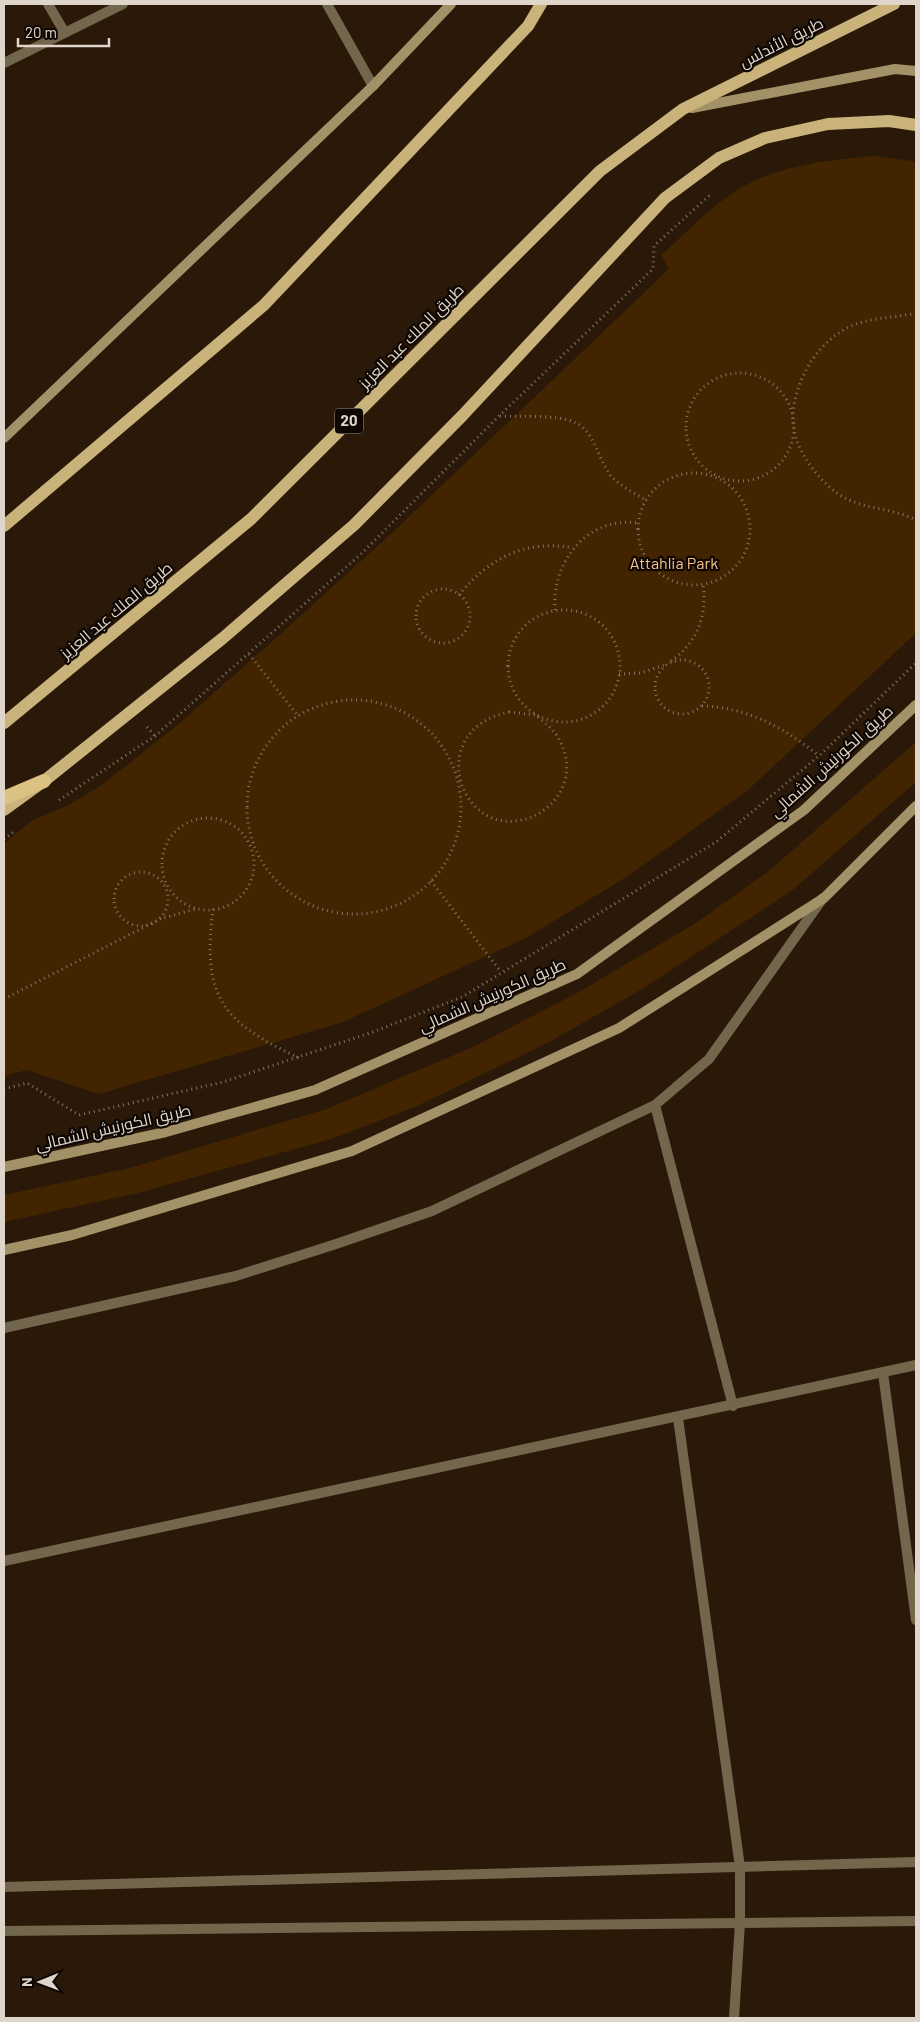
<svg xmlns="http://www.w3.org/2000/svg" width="920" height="2022" viewBox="0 0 920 2022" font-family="Barlow,Cairo,sans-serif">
<rect width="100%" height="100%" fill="#2a1908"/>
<path fill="#432400" d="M874,156L912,161L916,164V633L748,790L628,876L526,938L343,1022L99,1094L27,1070L4,1076V844L31,821L67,806L100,786L174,728L274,640L394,531L669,269L661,255C684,235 706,211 731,194C772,166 826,160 874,156Z
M916,742V782L794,889L644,988L549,1042L417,1106L334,1138L138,1193L4,1222V1195L130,1168L327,1109L473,1047L577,993L696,923L769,871Z"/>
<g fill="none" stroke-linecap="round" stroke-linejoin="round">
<path stroke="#837567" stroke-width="3" stroke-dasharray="1 4" stroke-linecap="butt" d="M916,313C894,318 870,317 849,327C818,342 796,378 793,413C790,443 814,476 837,493C860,510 891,507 916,520
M686 427a54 54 0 1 1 108 0a54 54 0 1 1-108 0Z
M500,416C520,417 558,414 576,423C595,432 598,460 611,476C620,486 634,493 646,500
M638 529a56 56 0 1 1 112 0a56 56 0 1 1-112 0Z
M416 616a27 27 0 1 1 54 0a27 27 0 1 1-54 0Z
M459,595C489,558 526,539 573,548
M508 666a56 56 0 1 1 112 0a56 56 0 1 1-112 0Z
M555,610C551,563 587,516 638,523
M249,654L298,716
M655 687a27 27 0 1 1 54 0a27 27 0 1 1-54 0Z
M671,661C696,644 708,615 703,585
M619,674L641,673L664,665
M247 807a107 107 0 1 1 214 0a107 107 0 1 1-214 0Z
M702,706C747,707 785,728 819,756
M509,712L536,715C544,723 554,729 559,739C594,802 501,856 466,794C459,781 457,768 460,754C466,729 486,717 509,712Z
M147,727L155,736
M59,800L155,736L361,554L499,416L653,269L654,246L711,194
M162 864a46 46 0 1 1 92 0a46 46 0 1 1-92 0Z
M4,839L15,831
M114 899a27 27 0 1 1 54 0a27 27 0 1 1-54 0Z
M431,881L501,972
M213,909C202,997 221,1021 299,1058
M4,999L160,919L195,909
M4,1089L27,1083L79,1115L223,1082L373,1032L462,997L716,842L819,756L916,663"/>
<path stroke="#72674d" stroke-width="10" d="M655,1105L733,1406
M4,1328L236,1276L336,1244L432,1211L655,1105L709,1059L823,898
M883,1373L916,1620
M678,1418L740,1867V1922
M4,1561L916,1365"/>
<path stroke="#72674d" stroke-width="10" d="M48,4L65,33
M327,4L373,86
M4,63L123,4
M734,2018L740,1922"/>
<path stroke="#72674d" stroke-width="10" d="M4,1887L916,1862
M4,1931L916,1921"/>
<path stroke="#a39267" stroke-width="10" d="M692,108L895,69L916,71
M4,438L373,86L451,4
M4,1167L166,1132L315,1090L577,974L804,810L916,705
M4,1250L72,1235L352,1151L619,1028L824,898L916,806"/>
<path stroke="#cab37a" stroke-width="12" d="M4,526L264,305L528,26L541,4
M4,723L251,519L600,171L683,109L894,4
M4,810L44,781L223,638L354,525L462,416L665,198L719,158L765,138L828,124L889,121L916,125"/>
<path stroke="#dbc283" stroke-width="14" d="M4,798L44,781"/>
</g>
<g text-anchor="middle" stroke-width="4.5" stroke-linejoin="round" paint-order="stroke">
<rect fill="#0d0602" stroke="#a1978e" stroke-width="1" x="335" y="408.5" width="28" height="25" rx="4"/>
<g font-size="15" font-weight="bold" fill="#e0d5ca">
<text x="349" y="426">20</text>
</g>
<g font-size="16" fill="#e0d5ca" stroke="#0d0602">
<text transform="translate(781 42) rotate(-27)" y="6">طريق الأندلس</text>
<text transform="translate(411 336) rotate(-45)" y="6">طريق الملك عبد العزيز</text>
<text transform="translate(116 610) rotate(-40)" y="6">طريق الملك عبد العزيز</text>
<text transform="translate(831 761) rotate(-42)" y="6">طريق الكورنيش الشمالي</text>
<text transform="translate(492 995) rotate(-24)" y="6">طريق الكورنيش الشمالي</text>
<text transform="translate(113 1127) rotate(-13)" y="6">طريق الكورنيش الشمالي</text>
</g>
<g font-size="16" fill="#fdc48b" stroke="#0d0602">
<text x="674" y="569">Attahlia Park</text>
</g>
</g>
<rect width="920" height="2022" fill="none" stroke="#e0d5ca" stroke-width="10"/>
<g transform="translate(40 1982) rotate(269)" stroke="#0d0602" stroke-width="4" paint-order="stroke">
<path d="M0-4L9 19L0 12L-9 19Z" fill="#e0d5ca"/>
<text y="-8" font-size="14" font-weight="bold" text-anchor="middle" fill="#e0d5ca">N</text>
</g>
<path d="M18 38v8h91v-8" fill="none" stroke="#e0d5ca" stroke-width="2.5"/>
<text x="25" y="38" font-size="15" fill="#e0d5ca" stroke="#0d0602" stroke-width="4" paint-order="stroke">20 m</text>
</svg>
